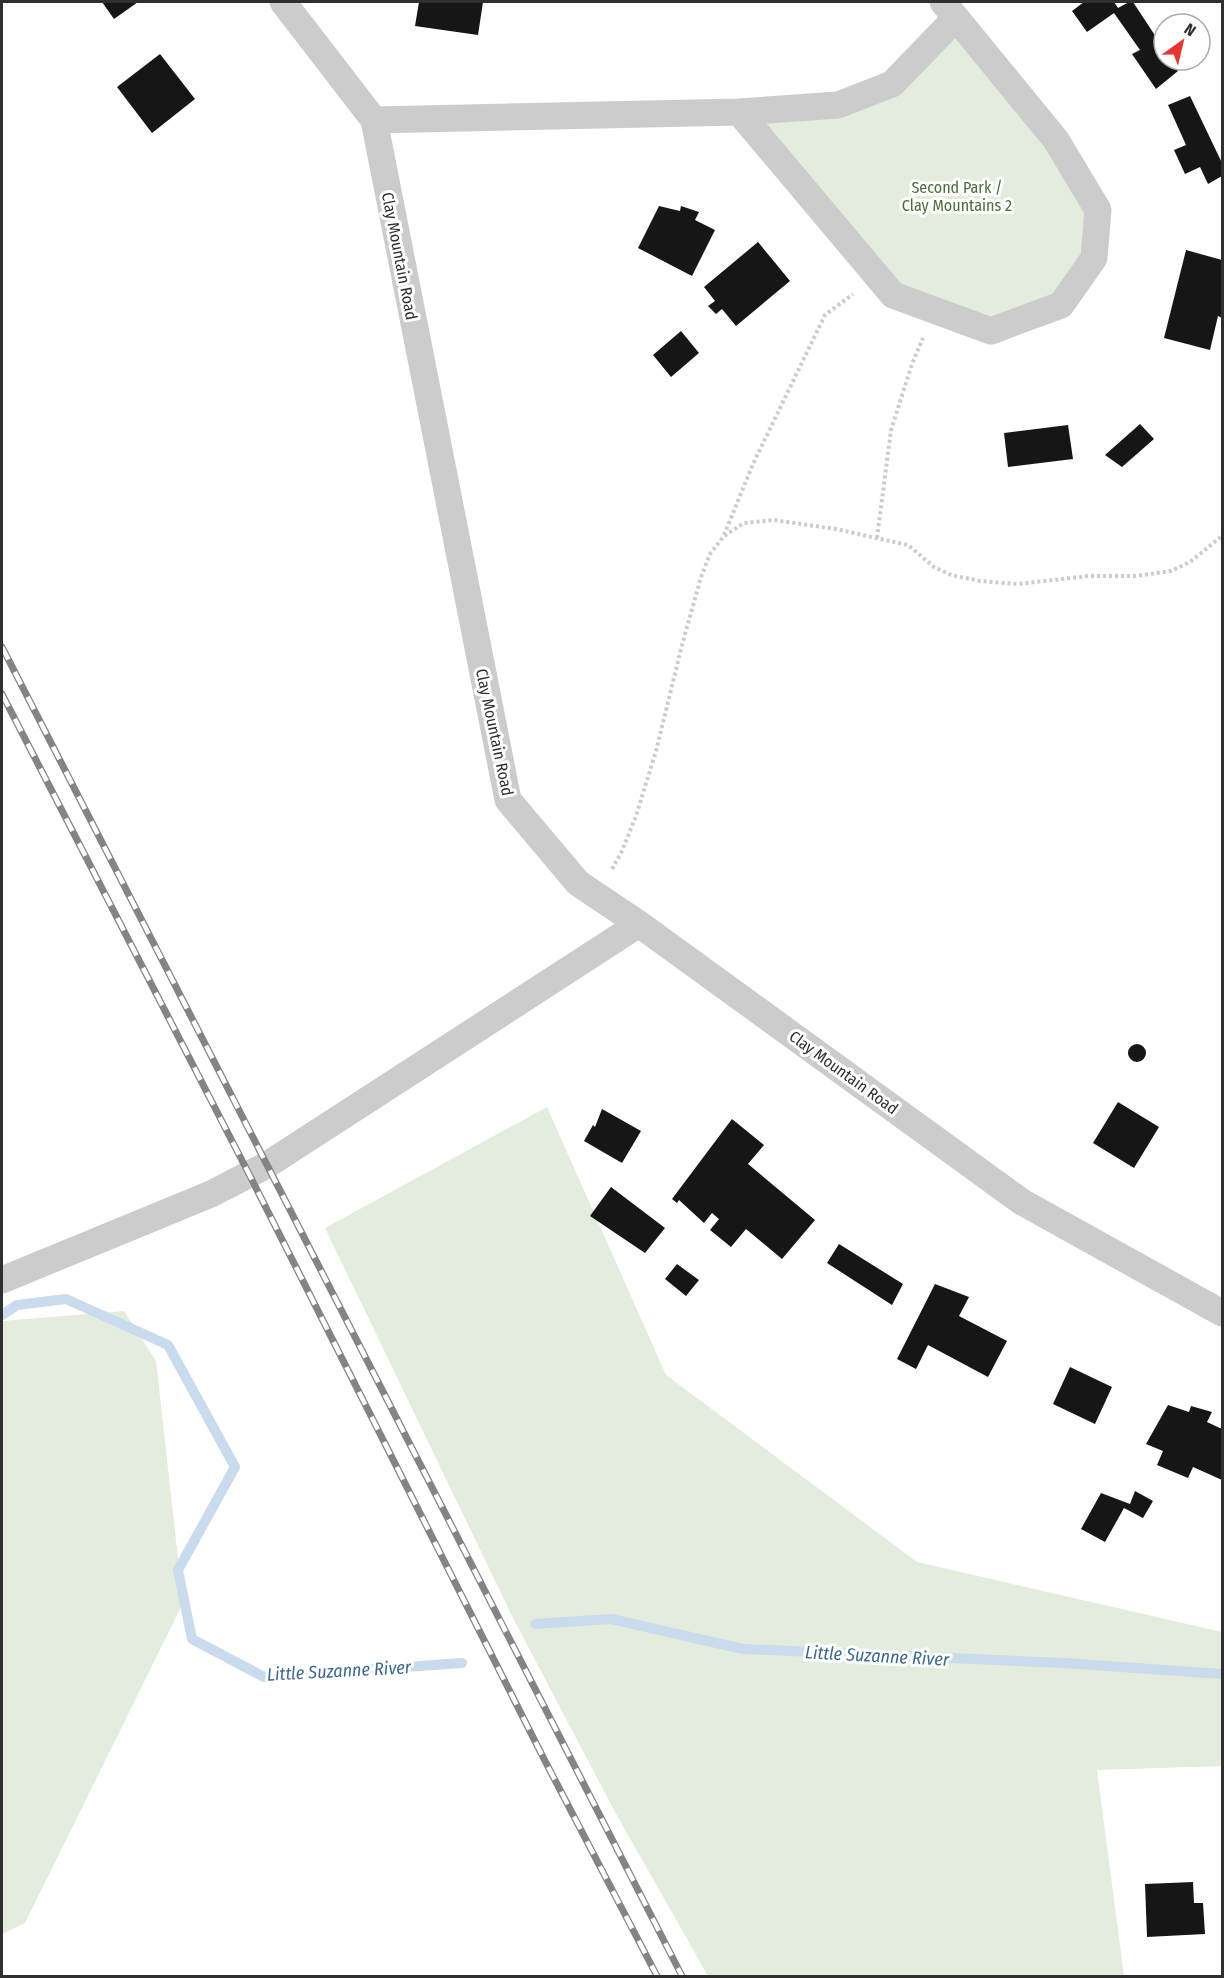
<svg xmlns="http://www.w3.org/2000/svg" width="1224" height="1978" viewBox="0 0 1224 1978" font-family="'Fira Sans Condensed',sans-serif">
<rect width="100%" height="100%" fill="#fff"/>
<path fill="#e3ecdd" d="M956,18L1098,210L1061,305L991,331L893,295L739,112L892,84Z
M547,1107L666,1375L917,1562L1222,1632V1766L1097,1770L1124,1976H708L615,1812L513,1618L325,1228Z
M124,1311L156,1361L183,1603L25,1923L2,1934V1321Z"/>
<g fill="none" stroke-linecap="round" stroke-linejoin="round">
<path stroke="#c9dbec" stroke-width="10" d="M2,1315L17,1305L66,1299L168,1345L235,1467L178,1570L192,1639L264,1677L462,1663
M535,1624L611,1619L743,1649L1064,1663L1222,1674"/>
</g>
<path fill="#161616" d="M102,2H138L114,19Z
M419,2H483L478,35L415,26Z
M1084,2H1114L1118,8L1129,2H1133L1164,49V60H1171L1178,71L1156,89L1132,54L1140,50L1114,13L1087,32L1072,11Z
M160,54L195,99L152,133L117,87Z
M1190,96L1222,163V176L1208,184L1200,167L1185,174L1174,150L1186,145L1168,105Z
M659,206L680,211L681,206L699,212L695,220L715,230L692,276L638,248Z
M758,242L790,281L736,326L722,309L716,314L708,306L715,301L704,287Z
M1186,250L1222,260V318L1218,316L1210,350L1164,338Z
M681,331L699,353L671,377L653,355Z
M1140,424L1154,439L1122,467L1105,455Z
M1068,425L1073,459L1008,467L1004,433Z
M1128 1053a9 9 0 1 1 18 0a9 9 0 1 1-18 0Z
M1118,1102L1159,1127L1134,1168L1093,1143Z
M602,1109L641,1131L622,1163L584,1141L593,1125L595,1127Z
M732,1119L764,1145L748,1164L815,1220L782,1259L746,1229L731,1247L710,1230L719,1219L712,1213L704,1223L679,1200L677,1203L672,1199Z
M611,1187L665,1228L645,1253L590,1216Z
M839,1244L903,1284L892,1305L827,1263Z
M677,1264L699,1280L686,1296L665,1279Z
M935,1284L969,1297L959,1316L1007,1341L988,1377L928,1345L916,1369L897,1359Z
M1070,1367L1112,1387L1095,1424L1053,1404Z
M1168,1405L1189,1412L1191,1406L1212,1412L1207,1422L1222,1429V1480L1193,1467L1188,1478L1157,1465L1163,1451L1146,1444Z
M1135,1491L1153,1501L1143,1518L1124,1508L1105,1542L1081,1529L1101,1493L1130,1504Z
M1193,1882L1194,1903H1203L1205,1934L1147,1937L1145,1884Z"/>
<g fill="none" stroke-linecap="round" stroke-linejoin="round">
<path stroke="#ccc" stroke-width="4" stroke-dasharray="3 3" stroke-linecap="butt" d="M724,535L753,464L825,315L853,294
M877,538L891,430L912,364L923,338
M612,869L621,853L636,816L656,751L682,645L701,577L710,554L724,536L744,523L774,520L836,529L885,540L908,545L934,567L951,575L980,581L1018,584L1088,576H1136L1171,571L1190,562L1222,536"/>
<path stroke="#ccc" stroke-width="27" d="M283,2L374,120L508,800L578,883L639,924L1022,1202L1222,1313
M739,112L893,295L991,331L1061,305L1094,258L1098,210L1056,140L943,2
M374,120L739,112L838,105L892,84L956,18
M2,1280L211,1194L267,1165L639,924"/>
<g stroke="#848484" stroke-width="7">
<path id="rail" d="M2,647L682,1976
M2,694L249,1174L544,1759L657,1976"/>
</g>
<use href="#rail" stroke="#fff" stroke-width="4.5" stroke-dasharray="14" stroke-linecap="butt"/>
</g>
<g text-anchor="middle" stroke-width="6" stroke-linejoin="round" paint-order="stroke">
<g font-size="16" fill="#4d6b3c" stroke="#fff">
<text x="957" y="193">Second Park /<tspan x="957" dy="18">Clay Mountains 2</tspan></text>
</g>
<g font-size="16" fill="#2f2f2f" stroke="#fff">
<text transform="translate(400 256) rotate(79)" y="6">Clay Mountain Road</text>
<text transform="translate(495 732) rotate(78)" y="6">Clay Mountain Road</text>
<text transform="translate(844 1072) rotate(36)" y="6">Clay Mountain Road</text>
</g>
<g font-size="18" font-style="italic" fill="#3c6892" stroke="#fff">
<text transform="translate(877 1656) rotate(3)" y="6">Little Suzanne River</text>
<text transform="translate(339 1671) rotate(-3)" y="6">Little Suzanne River</text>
</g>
</g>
<rect width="1224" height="1978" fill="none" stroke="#2f2f2f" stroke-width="6"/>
<g transform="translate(1182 42) rotate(34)"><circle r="28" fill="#ffffff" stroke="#acacac" stroke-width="1.5"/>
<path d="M0-4.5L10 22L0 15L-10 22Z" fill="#e63631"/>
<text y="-9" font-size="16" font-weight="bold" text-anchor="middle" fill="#2f2f2f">N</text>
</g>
</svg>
